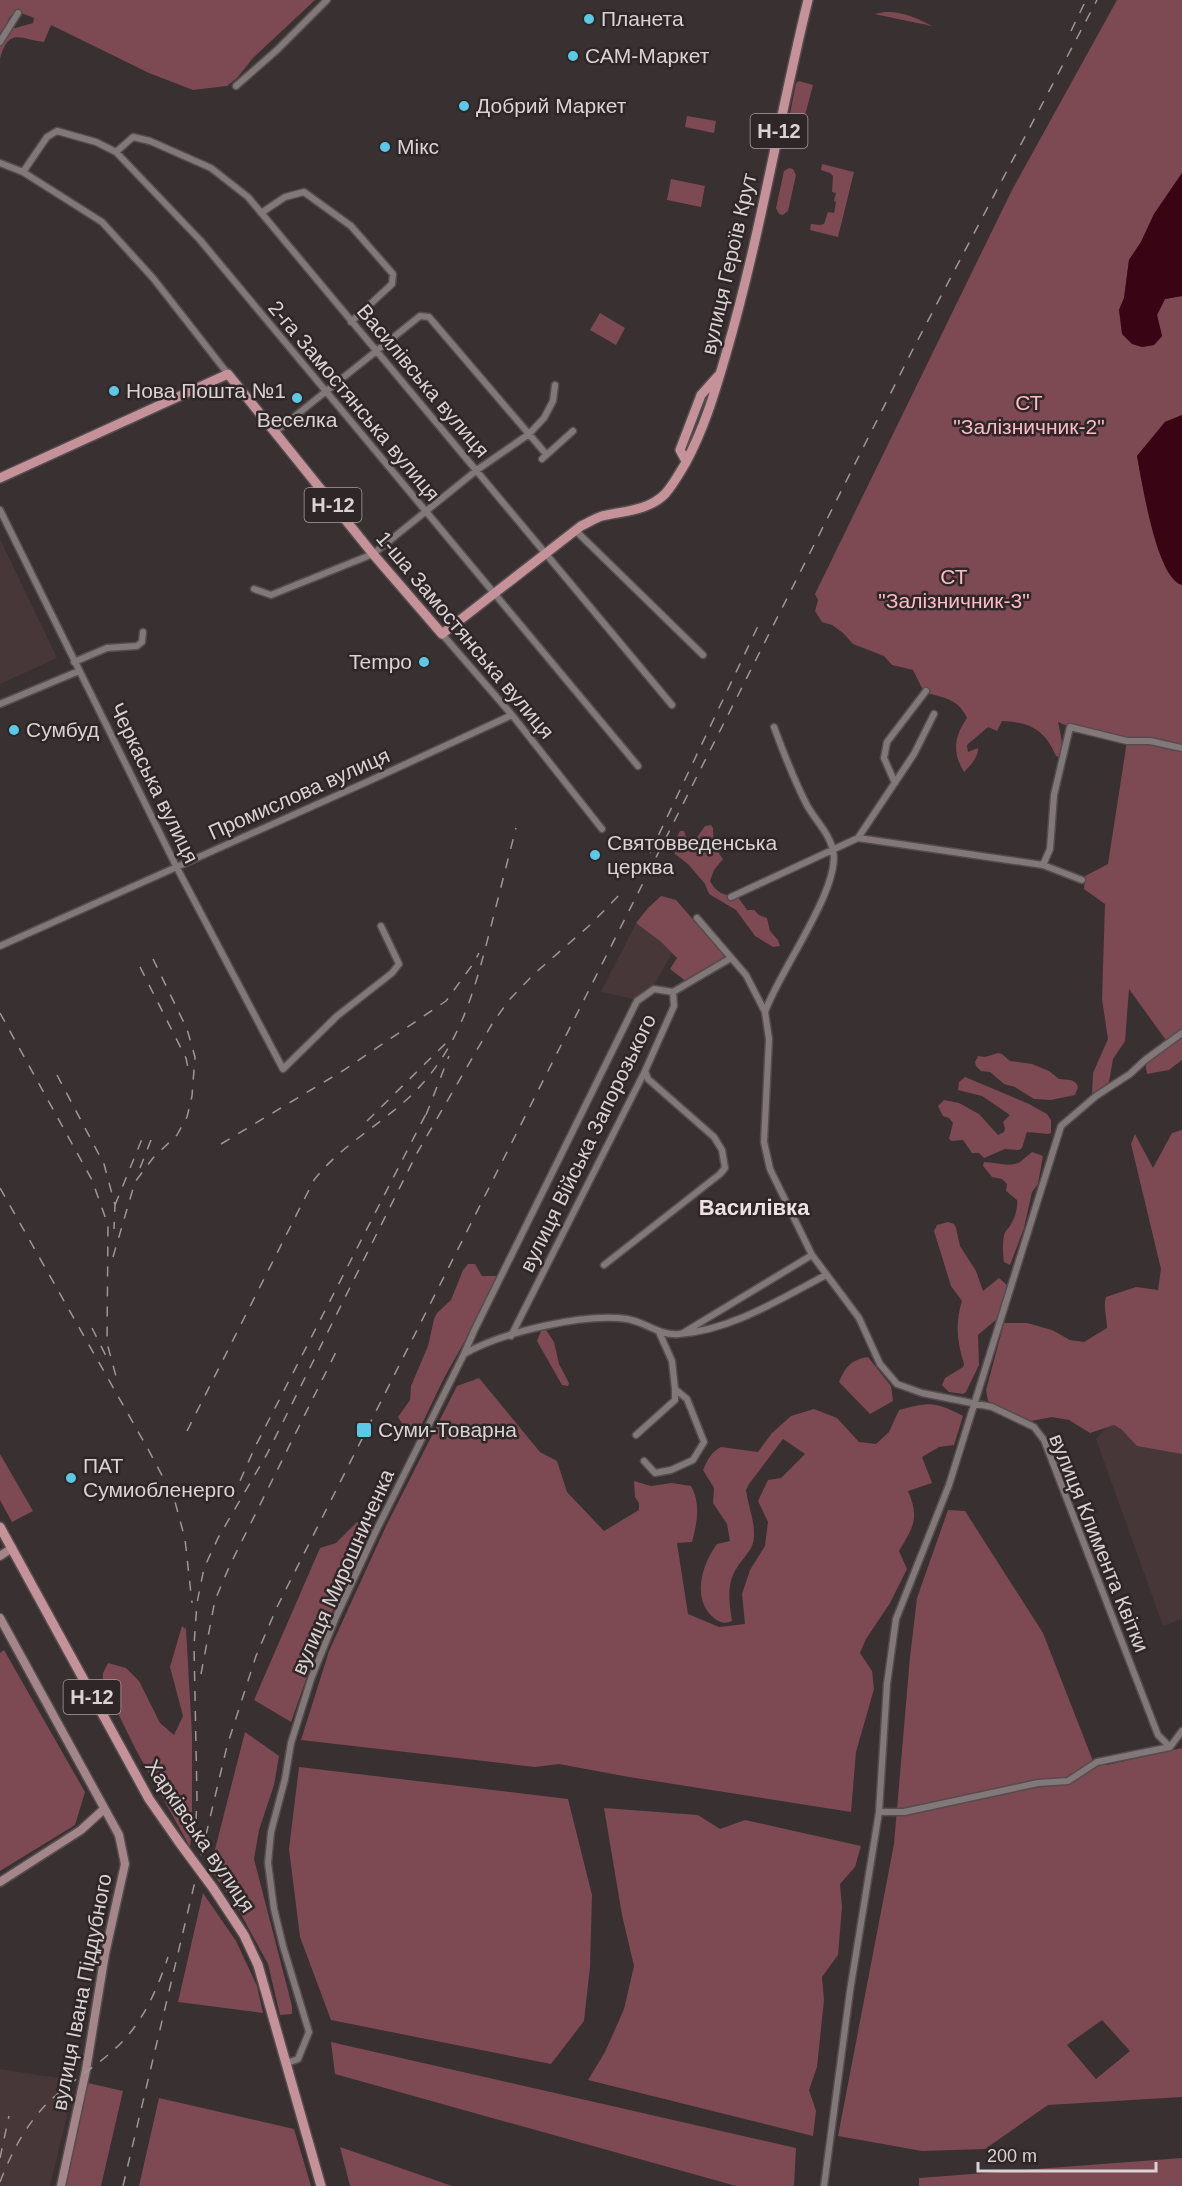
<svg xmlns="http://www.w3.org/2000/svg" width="1182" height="2186" viewBox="0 0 1182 2186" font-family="Helvetica,sans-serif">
<rect width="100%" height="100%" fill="#393031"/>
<path fill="#473739" d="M0,539L57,658L0,684Z
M636,923L661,942L672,953L653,987L634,999L601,992Z
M1114,1425L1121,1429L1138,1446L1182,1454V1619L1163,1626L1096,1439L1106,1428Z
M0,2069L65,2079L73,2091L50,2186H0Z"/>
<path fill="#7d4952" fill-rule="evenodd" d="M0,0H315L253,58L237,78L227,86L193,90L149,73L51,25L44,42C21,40 9,26 0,59ZM16,11L34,18L33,23L8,30C5,21 10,16 16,11Z
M1117,0H1182V173L1154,214L1141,242L1129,260L1124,298L1119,310L1142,347L1154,345L1162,336L1157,315L1165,299L1182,296V415L1165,422L1137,456L1141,479L1178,583L1182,585V1060L1169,1070L1147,1074L1145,1060L1168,1043L1129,989L1125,1041L1113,1059L1109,1082L1092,1094L1093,1073L1108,1039L1102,999L1105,904L1084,889L1085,876L1108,864L1127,741L1070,727L1058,722C1060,732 1065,748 1059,757L1056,756C1045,730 1030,722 1002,721L997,731L988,727L967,745L968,752L978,748C978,758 971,765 964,772C952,752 954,737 967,718C958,698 943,698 924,692L913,670L892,665L884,656L853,644L843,633L832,625L822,622L815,611L818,600L815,594L1012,190Z
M885,12C902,11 917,18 932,26L874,14Z
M799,81L813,85L797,146L788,143L787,140L791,125L789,119L796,83Z
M687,116L716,121L714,133L685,127Z
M822,164L854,172L838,237L810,230L811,224L820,225L824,224L828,212L834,213L836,202L834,201L836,193L832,192L833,176L830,173L821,170Z
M789,168L793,169L796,175L788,211L783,215L779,214L776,208L784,171Z
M671,179L705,186L701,207L667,200Z
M600,313L625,328L616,345L590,330Z
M711,825L713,828C713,841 715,849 723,859L714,870L710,881C717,894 725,895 738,897L747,910H754L759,915L767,918L770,931L778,940L780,946L773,947L755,936L736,910L709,894L705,884L689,865L675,854L674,843L680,831H684L687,840L693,843L705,826Z
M661,896L676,900L726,957L687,982L670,969L677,958L661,942L636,923L648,908Z
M998,1053L1002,1054L1010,1061L1032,1064L1049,1071L1059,1079L1071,1080L1076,1083L1078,1087L1075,1095L1051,1100L1034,1099L1015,1087L1004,1084L990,1072L981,1071L976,1066L975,1062L978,1056L985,1057Z
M965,1077L1029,1104L1047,1114L1051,1120V1133L1048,1134L1027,1132L1022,1148L1019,1150L1005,1149L984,1158L979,1153H972L963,1140L952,1141L949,1139L953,1123L949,1118L943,1116L938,1106L944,1100L959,1103L979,1114L998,1135L1004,1132L1005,1128L1003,1122L1010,1115L982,1096L958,1090L959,1082Z
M1182,1130V1454L1137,1446L1121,1429L1114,1425L1090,1433L1069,1420L1052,1417L1031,1421L988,1401L986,1390L1004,1323H1027L1052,1330L1070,1340L1084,1342L1107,1328C1107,1318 1103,1306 1106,1297L1136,1287L1158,1290L1161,1269L1131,1144L1135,1134L1153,1168L1172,1133Z
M1032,1152L1043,1156L1038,1184L1032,1192L1024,1228L1010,1265L1004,1262C1003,1255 1002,1240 1005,1232C1006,1231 1011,1225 1011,1224C1015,1218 1018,1207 1017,1200L1006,1191L1007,1184L1002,1179L992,1177L983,1166L984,1162C996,1162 1009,1168 1020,1162C1024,1159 1028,1155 1032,1152Z
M948,1222L954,1224L956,1228L960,1246L976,1271L983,1291L999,1278L1007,1285L998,1318L978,1335L979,1365L966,1392L963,1394L949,1392L942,1385L945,1378L963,1367L964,1364C957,1342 955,1323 962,1301L951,1286L934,1231L937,1225Z
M468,1264H475L482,1276H497L493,1291L444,1378L420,1428L406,1430L398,1417L410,1400L411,1386L428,1346L434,1319L437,1313L451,1300L463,1270Z
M546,1330L554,1342L559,1364L569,1383L568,1386L562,1385L537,1341L541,1331Z
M868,1357L891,1386L893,1401L870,1414L839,1382C846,1366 851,1360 868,1357Z
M479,1378L540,1452L557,1461L567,1492L604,1531L639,1510V1503L635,1497L634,1481L651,1486L672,1483L691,1486C701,1504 697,1523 692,1542L677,1543L688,1614L719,1627L745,1624L742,1594L750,1570L765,1546L768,1522L758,1501L768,1480L781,1478L805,1454L783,1439L749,1484L746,1490C748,1506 755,1521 754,1537C754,1548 744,1557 738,1566C726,1583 729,1601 732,1621C725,1624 720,1623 714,1618C691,1599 702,1564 717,1544L730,1541L727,1524L713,1503L714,1488L703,1470C707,1461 711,1452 721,1447L758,1452L772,1433L791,1416L814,1409L837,1418L859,1442L876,1444L889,1432L899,1410C930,1402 934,1401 963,1416L954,1445L939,1447L922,1457L932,1483L908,1491C920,1519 913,1527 899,1551L907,1569L890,1603L866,1639L860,1653L872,1671L874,1689L856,1752L851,1812L629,1777L559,1764L535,1767L301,1740L329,1651L386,1526L457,1386Z
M0,1454L33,1511L12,1522L0,1500Z
M948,1510L965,1511L1043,1633L1093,1761L1107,1765L1182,1748V2097L1048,2105L985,2149L922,2151L838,2136L894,1844L910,1657L917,1598ZM1102,2020L1130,2051L1096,2079L1067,2045Z
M357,1522L375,1525L323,1631L291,1722L254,1700L320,1548L336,1543Z
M182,1626L186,1629L192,1734V1830L190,1847L136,1750L103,1683V1673L108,1663L126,1668L139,1681L160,1723L174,1735L183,1716L170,1667Z
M4,1650L85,1792L75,1825L0,1871V1653Z
M245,1732L279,1756L274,1785L259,1830L254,1859L292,2006V2014L280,2015L268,1964L236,1905L210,1869Z
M299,1767L568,1799L592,1895L590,1967L584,2021L551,2064L331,2020L300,1937L289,1849Z
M604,1808L698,1815L720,1829L745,1820L861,1846L855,1867L840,1884L842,1907L838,1955L822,1977L824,2000L817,2067L809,2090L816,2111L813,2136L588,2080L605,2052L624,2009L634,1966L622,1915Z
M203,1893L236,1941L257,1986L263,2013L178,2002Z
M331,2042L796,2148L794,2186H736L335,2074Z
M88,2083L123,2091L101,2186H64Z
M159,2098L294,2129L311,2186H139Z
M340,2147L452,2186H350Z
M1182,2158V2186H919V2178Z"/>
<path fill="#390514" d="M1182,173V296L1165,299L1157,315L1162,336L1154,345L1142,347L1132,344L1122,334L1119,310L1124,298L1129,260L1141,242L1154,214Z
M1182,415V585C1156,578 1142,481 1137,456L1165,422Z"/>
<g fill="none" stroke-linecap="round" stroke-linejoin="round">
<g stroke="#544c4d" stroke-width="9">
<path id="street" d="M0,42L18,13
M236,86L277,50L327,0
M116,152L133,137L150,141L211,168L248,197L672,705
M0,163L23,172L102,222L153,278L228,374
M23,172L47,137L57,131L96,142L116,152L200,240L638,766
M261,213L285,197L304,192L351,226L393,274L392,284L351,322
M274,433L420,316L429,317L546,454
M542,459L573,431
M0,510L176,866L283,1069L337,1016L392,973L399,964L381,926
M575,530L703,655
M254,589L271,595L373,554L477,470L529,434L544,418L553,401L555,385
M442,634L512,715L602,829
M74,662L107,648L137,646L142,642L143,632
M0,704L79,671
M895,783L884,758L887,742L926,691
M858,838L914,754L934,714
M1043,865L1050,849L1054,795L1070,727L1127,741H1150L1182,748
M731,897L858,838L1043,865L1082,880
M697,918L746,975L765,1012L769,1039L764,1142L770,1169L812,1255L859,1318L880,1364L897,1384L922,1393L992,1407L1034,1427L1044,1440L1158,1735L1170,1747
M0,946L369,781L512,715
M765,1012C778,973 842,887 833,850C829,833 816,821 808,807C794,781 784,754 774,727
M604,1265L720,1174L725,1168L722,1150L714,1137L648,1079L645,1071
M683,1333L812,1255
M511,1336L645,1071L674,1006L673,992L731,958
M464,1354L474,1331L637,1001L654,989L673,992
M636,1435L675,1400V1389
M644,1461L655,1473L671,1470L693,1460L704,1442L687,1399L675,1389L672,1361L659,1332
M879,1812H904L1038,1783L1068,1781L1097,1762L1170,1747L1182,1731
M287,2063L298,2059L309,2032L283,1946L274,1909L268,1863L271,1832L285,1779L291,1743L311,1679L336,1617L375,1533L464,1354C502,1332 584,1313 627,1319C646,1322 659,1336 679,1334C732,1330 780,1299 826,1275
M824,2186L850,1991L879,1812L887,1684L896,1619L949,1485L1061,1126L1096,1096L1130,1074L1145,1060L1182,1033"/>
</g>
<g stroke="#544c4d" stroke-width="11">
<path id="secondary" d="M0,1556L12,1548
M0,1618L119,1835L125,1864L105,1954L86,2070L61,2186
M0,1882L81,1830L104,1809"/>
</g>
<g stroke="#544c4d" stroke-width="12">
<path id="primary" d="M686,461L680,450L701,395L718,376
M0,478L228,374L373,554L442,634L581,526C588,523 595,518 602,516C623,511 648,511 665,494C673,485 679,474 685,464C704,429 715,392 726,354C760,237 779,118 808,0
M0,1527L149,1799L179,1842
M213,1888L244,1935L258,1965L321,2186"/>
</g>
<use href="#street" stroke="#827879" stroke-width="6"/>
<use href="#secondary" stroke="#a4858a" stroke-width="8"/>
<use href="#primary" stroke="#c6929a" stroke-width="9"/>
<path stroke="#9e9798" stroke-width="1.5" stroke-dasharray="10 10" stroke-linecap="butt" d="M1071,31L1086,0
M650,853L758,626
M140,967L186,1058L189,1073
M0,1013L92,1180L108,1225L107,1343L117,1380
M57,1075L104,1164L115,1205L114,1229
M426,1115L449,1056
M367,1121L446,1043
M221,1144L344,1070L446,1001L473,964L479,953
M140,1168L151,1140
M0,1188L148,1449L174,1498L185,1539L192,1603
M115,1205L144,1134
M113,1257L135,1182L153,1158L177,1135L187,1117L192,1096L195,1057L187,1029L153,959
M92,1328L106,1356
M187,1431L314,1180C344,1141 391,1120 423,1083C461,1040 475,989 489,934C498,899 507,863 516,828
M232,1499L255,1447L429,1108
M201,1674L215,1600L230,1565L338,1348
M195,1841L197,1798L194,1645L197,1603L204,1568L218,1538L267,1454L417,1153L492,1024L509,1000L534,974L590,925L625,889
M0,2158L9,2116
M0,2182C10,2156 22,2132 41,2110C64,2084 98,2067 122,2042C145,2018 158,1987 168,1957
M123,2186L227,1746L256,1656L277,1607L912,351L1097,0"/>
<g stroke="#544c4d" stroke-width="12" stroke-linecap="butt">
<path id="primary-bridge" d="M179,1842L213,1888"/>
</g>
<use href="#primary-bridge" stroke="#c6929a" stroke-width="9"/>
</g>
<g fill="#5bc8e6" stroke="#2f2628" stroke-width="2">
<circle cx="589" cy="19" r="6"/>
<circle cx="573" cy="56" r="6"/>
<circle cx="464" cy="106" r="6"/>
<circle cx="385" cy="147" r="6"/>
<circle cx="114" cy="391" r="6"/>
<circle cx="297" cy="398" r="6"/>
<circle cx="424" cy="662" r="6"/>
<circle cx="14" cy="730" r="6"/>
<circle cx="595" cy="855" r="6"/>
<rect x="356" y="1422" width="16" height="16" rx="3"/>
<circle cx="71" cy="1478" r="6"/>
</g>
<g text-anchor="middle" stroke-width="5" stroke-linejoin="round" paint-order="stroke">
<g fill="#2f2628" stroke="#a69fa0" stroke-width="1.5">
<rect x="750.5" y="114" width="57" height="34" rx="4.5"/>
<rect x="304.5" y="488" width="57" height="34" rx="4.5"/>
<rect x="63.5" y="1680" width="57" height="34" rx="4.5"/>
</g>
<g font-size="20" font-weight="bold" fill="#d9d3d4">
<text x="779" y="138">Н-12</text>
<text x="333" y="512">Н-12</text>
<text x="92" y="1704">Н-12</text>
</g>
<g font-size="21" fill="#d9d3d4" stroke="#2f2628" text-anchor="start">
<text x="601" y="26">Планета</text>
<text x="585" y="63">САМ-Маркет</text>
<text x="476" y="113">Добрий Маркет</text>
<text x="397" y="154">Мікс</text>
<text x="126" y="398">Нова Пошта №1</text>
<text x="297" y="427" text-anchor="middle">Веселка</text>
<text x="412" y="669" text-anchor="end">Tempo</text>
<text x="26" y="737">Сумбуд</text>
<text x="607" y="850">Святовведенська<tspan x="607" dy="24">церква</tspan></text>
<text x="378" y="1437">Суми-Товарна</text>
<text x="83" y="1473">ПАТ<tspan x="83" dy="24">Сумиобленерго</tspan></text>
</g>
<g font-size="21" fill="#d9d3d4" stroke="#2f2628">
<text transform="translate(729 264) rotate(-77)" y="7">вулиця Героїв Крут</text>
<text transform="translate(423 381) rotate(50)" y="7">Василівська вулиця</text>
<text transform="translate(354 401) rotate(50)" y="7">2-га Замостянська вулиця</text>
<text transform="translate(465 635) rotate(50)" y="7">1-ша Замостянська вулиця</text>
<text transform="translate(154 783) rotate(64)" y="7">Черкаська вулиця</text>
<text transform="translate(299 794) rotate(-24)" y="7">Промислова вулиця</text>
<text transform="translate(588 1143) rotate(-64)" y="7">вулиця Війська Запорозького</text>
<text transform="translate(1099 1543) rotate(68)" y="7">вулиця Климента Квітки</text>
<text transform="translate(343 1572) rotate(-66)" y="7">вулиця Мирошниченка</text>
<text transform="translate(200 1836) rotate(56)" y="7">Харківська вулиця</text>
<text transform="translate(82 1992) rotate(-79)" y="7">вулиця Івана Піддубного</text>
</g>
<g font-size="21" fill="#febbc5" stroke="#2f2628">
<text x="1029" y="410">СТ<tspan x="1029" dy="24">"Залізничник-2"</tspan></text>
<text x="954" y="584">СТ<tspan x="954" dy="24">"Залізничник-3"</tspan></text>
</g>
<g font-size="22" font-weight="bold" fill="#ede1e2" stroke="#2f2628">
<text x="754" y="1215">Василівка</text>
</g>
</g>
<path d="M978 2162v9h178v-9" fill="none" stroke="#d9d3d4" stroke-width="3"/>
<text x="987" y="2162" font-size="18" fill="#d9d3d4" stroke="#2f2628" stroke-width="4.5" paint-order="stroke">200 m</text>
</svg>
